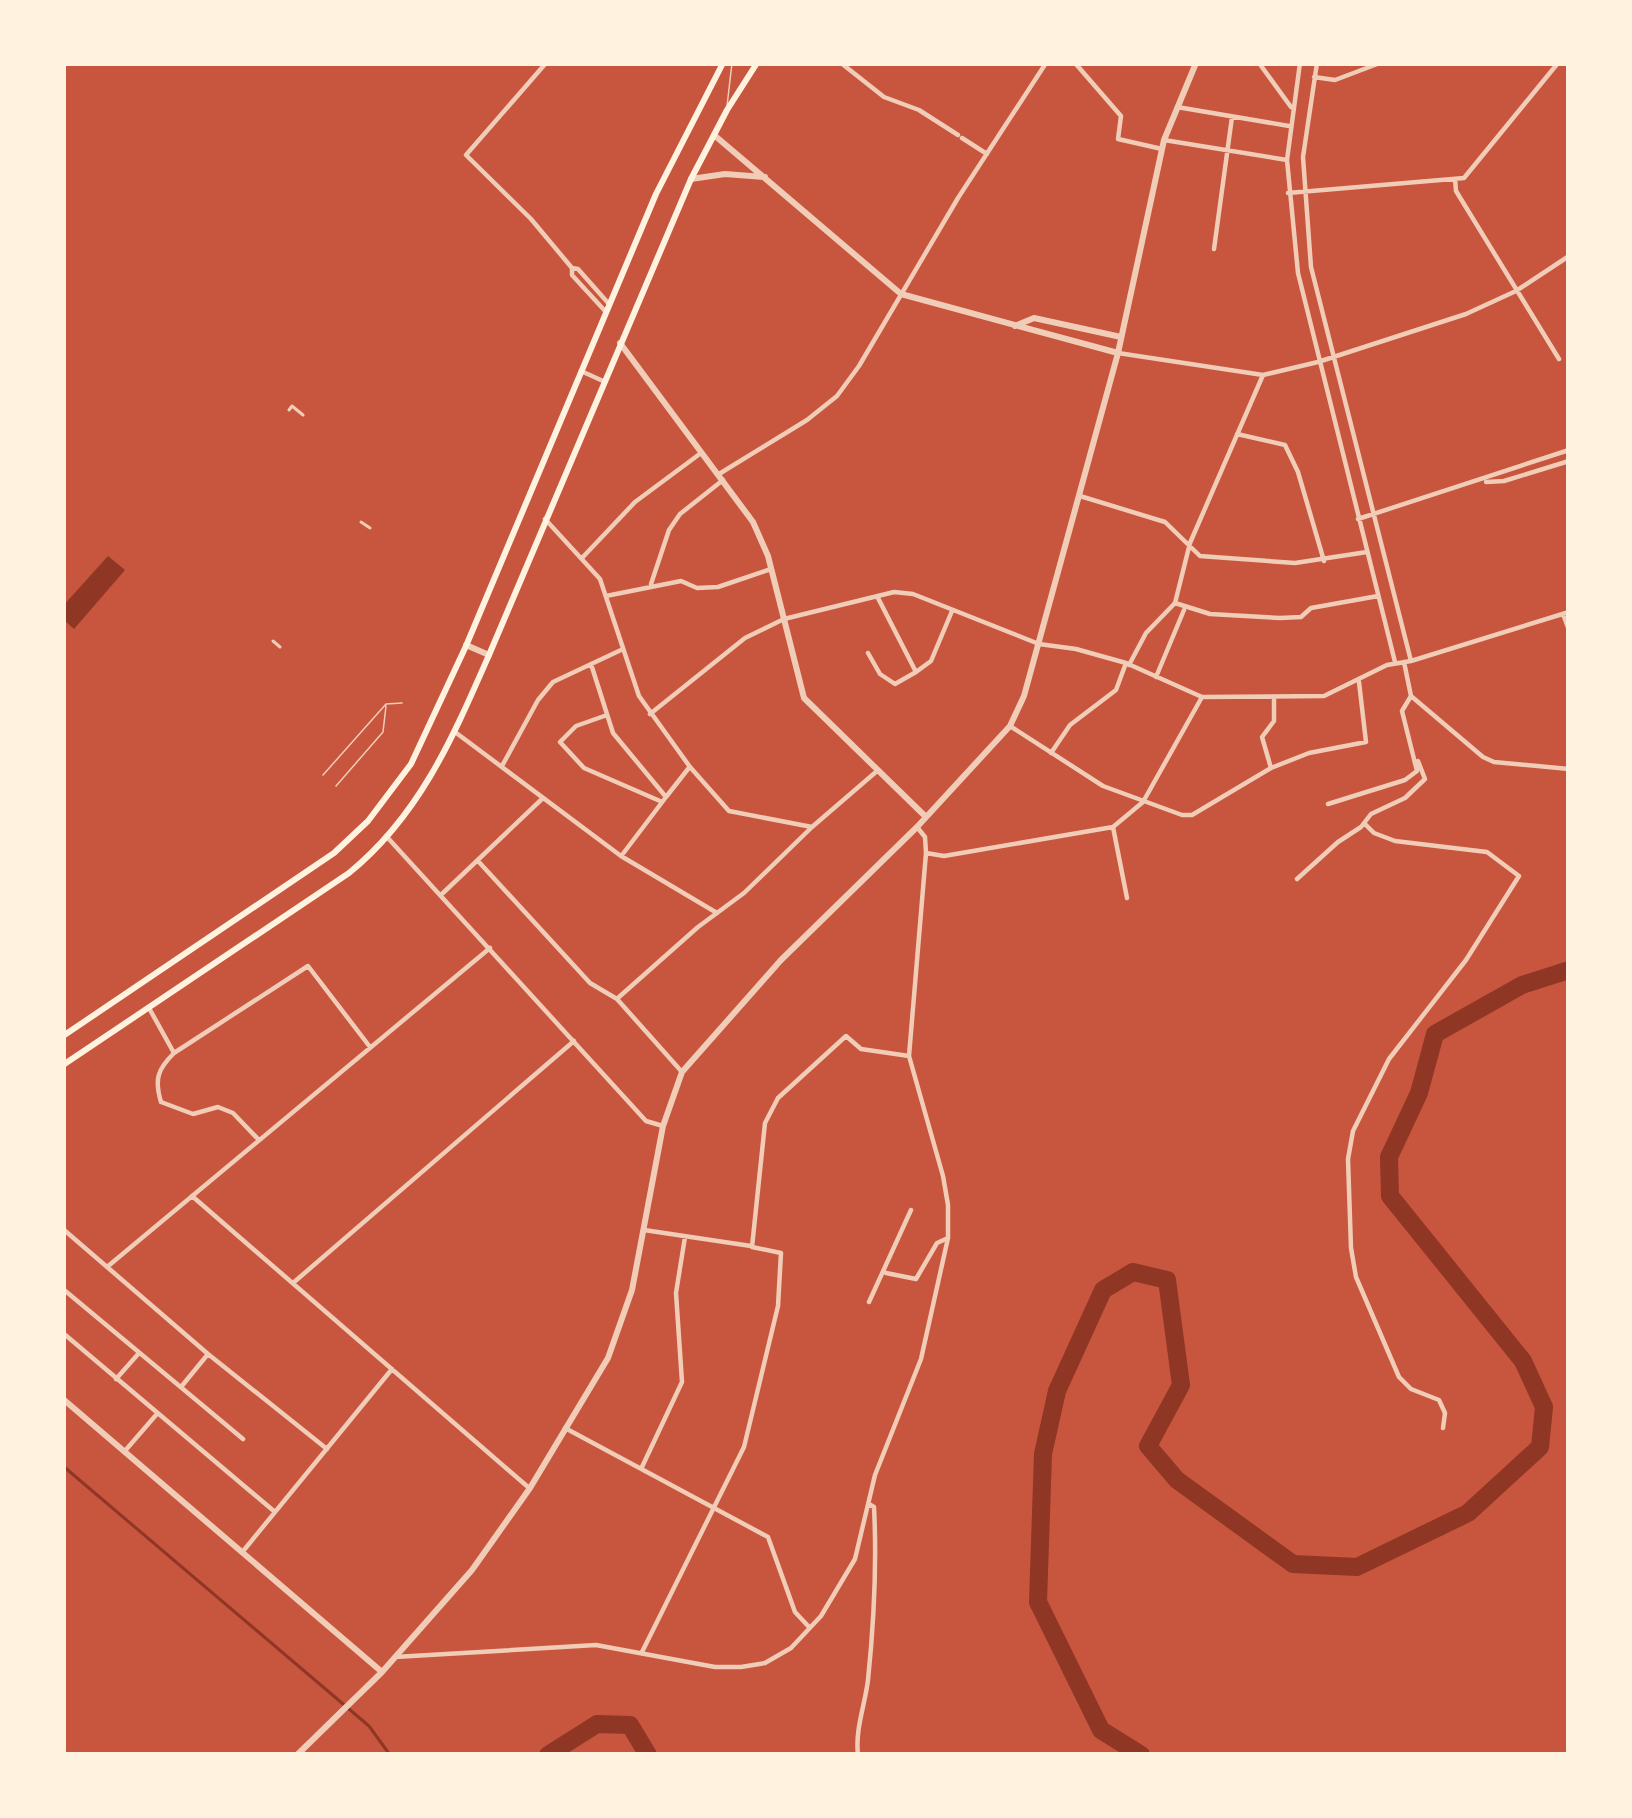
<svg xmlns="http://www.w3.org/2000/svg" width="1632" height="1818" viewBox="0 0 1632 1818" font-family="'Noto Sans',sans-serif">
<rect width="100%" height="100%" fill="#c8553d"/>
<path fill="#8f3625" d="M108,556L125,570L74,629L63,619V606Z"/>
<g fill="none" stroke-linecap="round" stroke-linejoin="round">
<path stroke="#8f3625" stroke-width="3" d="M63,1466L369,1726L390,1755"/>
<path stroke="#8f3625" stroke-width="18" d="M548,1755L597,1724L630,1725L648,1755
M1141,1755L1101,1730L1038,1602L1043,1454L1057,1391L1103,1290L1133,1272L1167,1280L1181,1385L1148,1446L1177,1480L1293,1564L1357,1567L1468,1513L1540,1447L1544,1407L1523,1361L1390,1196L1389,1157L1419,1093L1435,1034L1522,985L1569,970"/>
<path stroke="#f1ccb7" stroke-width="1.5" d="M727,106L732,63
M323,775L386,704L402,703
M336,786L383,732L386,706"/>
<path stroke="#f1ccb7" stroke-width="3" d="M289,410L292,406L303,415
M361,522L370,528
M273,641L280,647"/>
<path stroke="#f1ccb7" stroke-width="4.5" d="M546,63L466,155L531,219L572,268V275L606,312
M841,63L884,97L919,110L958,135
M1075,63L1121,116L1118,139L1162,149
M1259,63L1291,107
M1300,63L1287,160L1298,273L1395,662
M1317,63L1303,157L1311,267L1411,661
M1314,77L1335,80L1380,63
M1177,107L1289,126
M962,138L987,154
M1164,140L1287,160
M1455,179L1456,191L1559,359
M1288,193L1464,178L1558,63
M1214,249L1232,117
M572,268L578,269L609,304
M1118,353L1263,375L1318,362L1466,314L1516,291L1569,256
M581,371L603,381
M1237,434L1285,445L1298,472L1324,561
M719,474L807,420L837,396L859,366L958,198L1046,63
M1486,482L1504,481L1569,461
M1080,496L1165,522L1200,556L1295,563L1367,552
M545,519L600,579L639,696L690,767L729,811L812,827L877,771
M1358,519L1569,450
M582,558L635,502L701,453
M651,584L669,530L680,514L723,480
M606,596L681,581L697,588L718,587L771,569
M878,598L916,672L931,661L952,611
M1175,603L1210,614L1280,618L1301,617L1311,608L1378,596
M1563,614L1569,630
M868,653L880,674L895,684L916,672
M1404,662L1411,696L1483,757L1494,762L1569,769
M591,664L613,733L666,797L622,855
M1129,665L1146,633L1175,603L1190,543L1263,375
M1156,677L1184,610
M650,714L745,638L784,619L894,592L913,594L1039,644L1076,649L1126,663L1202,697L1324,696L1387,665L1411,661L1569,612
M607,715L576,726L560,742L584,768L660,801
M1010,726L1103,786L1182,815H1192L1271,768L1309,753L1366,742L1359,682
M455,732L621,856L717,913
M1051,753L1070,725L1116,690L1126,663
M502,766L538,700L553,682L621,650
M1271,768L1262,737L1274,721V697
M666,797L688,769
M1328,804L1405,780L1417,771L1402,711L1411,696
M1364,823L1374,833L1395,841L1487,852L1519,876L1466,960L1389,1059L1353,1131L1348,1159L1351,1248L1356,1277L1399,1377L1411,1389L1439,1400L1445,1413L1443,1428
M917,827L925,837L926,853L944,856L1113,827L1143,802L1202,697
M1113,827L1127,898
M387,837L646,1121L663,1126
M478,861L590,983L617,999L682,1072
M1297,879L1338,842L1361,827L1371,814L1405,798L1425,779L1418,761
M443,893L543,798
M619,997L698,927L744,893L812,827
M149,1008L174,1053C158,1069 154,1079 161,1102L193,1114L218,1107L233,1113L259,1140
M174,1053L308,966L370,1047
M192,1196L528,1487
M63,1229L208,1354L327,1449
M644,1230L751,1246
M107,1267L490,948
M886,1273L916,1279L937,1243L948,1238
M293,1283L574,1041
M63,1289L243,1439
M869,1302L911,1210
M63,1333L275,1512
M116,1379L139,1353
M181,1387L208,1354
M565,1428L768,1537L795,1612L809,1627
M124,1452L156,1415
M642,1467L682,1382L676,1293L685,1237
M244,1550L392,1369
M642,1652L744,1447L778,1306L781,1253L752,1247L765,1123L778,1098L846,1036L861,1049L909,1056
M395,1657L596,1645L715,1667H741L765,1663L791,1648L821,1616L855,1559L875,1475L921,1359L948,1238V1205L943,1176L909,1056L926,853
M858,1755C855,1729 865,1705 868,1680C874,1622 877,1565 874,1507L869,1504"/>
<path stroke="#f1ccb7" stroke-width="6" d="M714,135L901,294L1118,353
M691,179L725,174L765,177
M1015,326L1034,318L1121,337
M620,343L753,522L768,556L804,698L926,817
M466,645L489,655
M63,1399L382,1672
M297,1755L382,1672L472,1570L530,1488L608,1358L632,1290L663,1126L682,1072L781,960L917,827L1010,726L1024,696L1118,353L1164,140L1196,63"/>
<path stroke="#fff3e0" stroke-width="6" d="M63,1036L334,853L368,821L411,764L466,646L656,194L723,63
M63,1065L349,873C420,815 453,737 489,655L691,179L727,110L757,63"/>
</g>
<rect width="1632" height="1818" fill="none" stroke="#fff3e0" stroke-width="132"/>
</svg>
